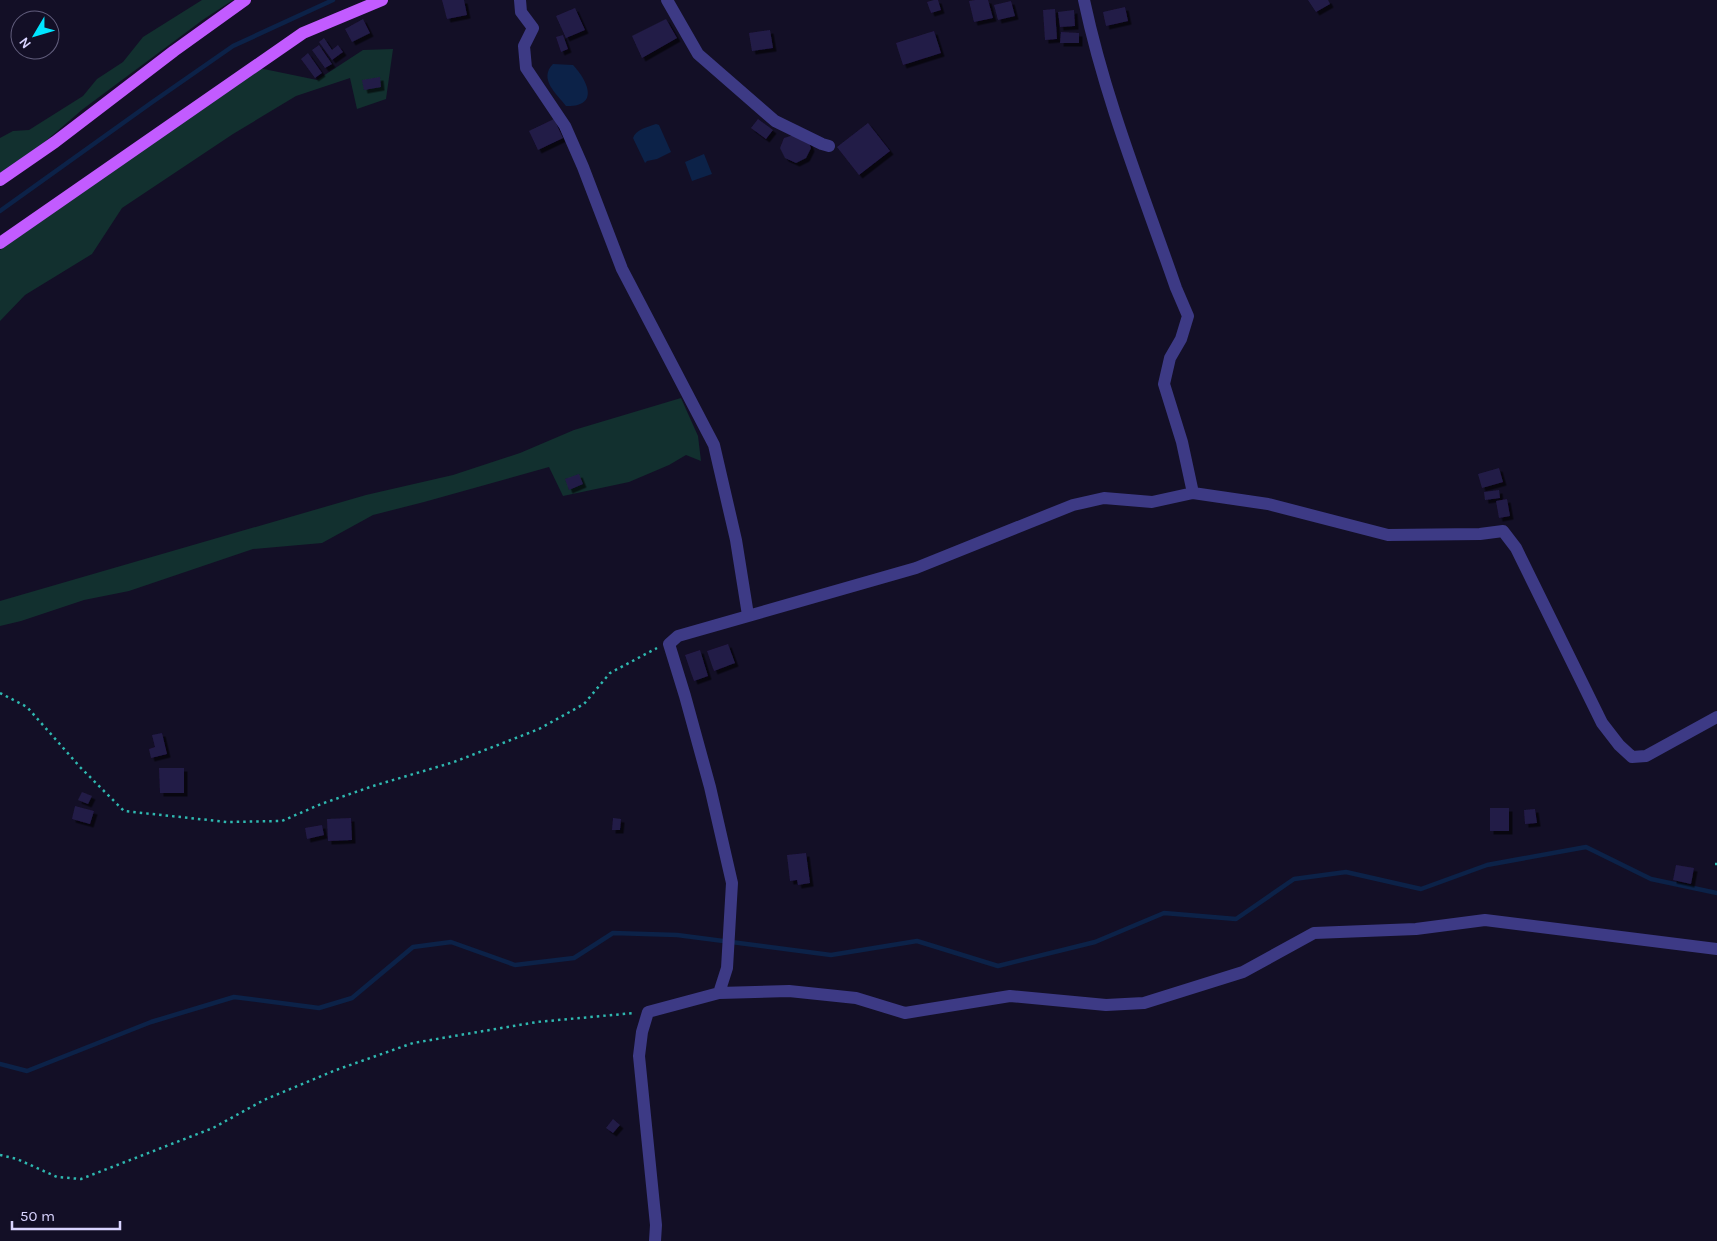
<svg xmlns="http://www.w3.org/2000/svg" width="1717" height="1241" viewBox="0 0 1717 1241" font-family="Karla,sans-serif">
<defs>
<filter id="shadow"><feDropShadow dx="3.5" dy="3.5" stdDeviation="0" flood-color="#0009"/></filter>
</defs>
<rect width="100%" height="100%" fill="#130f26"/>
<path fill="#12302f" d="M202,0H233L204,19L83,109L41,145L0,174V138L13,131L29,130L83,96L97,79L123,62L143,37Z
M393,49L386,99L357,109L350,78L296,96L233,134L122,208L92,254L25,295L0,321V250L259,68L317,80L363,50Z
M681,398L698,436L701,461L686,455L669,465L629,482L563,496L549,467L424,502L373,515L322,543L253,549L129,591L84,600L21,621L0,626V601L366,495L453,475L520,453L574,430Z"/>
<path fill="#0c2248" d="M553,64L573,65C588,81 600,107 566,106C557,94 538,79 553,64Z
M656,124L659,125L671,152L657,159L647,161L645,163L633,138C636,129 648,127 656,124Z
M704,154L712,174L692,181L685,162Z"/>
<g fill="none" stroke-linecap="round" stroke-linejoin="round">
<path stroke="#0c2248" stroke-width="4.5" d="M0,211L151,103L233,46L333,0
M0,1064L27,1071L151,1022L234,997L319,1008L352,998L413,947L451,942L515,965L574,958L613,933L677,935L831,955L917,941L998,966L1095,942L1164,913L1236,919L1294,879L1346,872L1421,889L1487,865L1586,847L1651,879L1717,893"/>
</g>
<path fill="#241b47" filter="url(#shadow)" d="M442,0H464L467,15L447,19Z
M934,0H938L941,10L931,13L927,2Z
M975,0H988L993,18L974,22L969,1Z
M1308,0H1328L1330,4L1316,12Z
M1011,1L1015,16L998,20L994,5Z
M1125,7L1128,21L1106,26L1103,12Z
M575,8L585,30L566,38L556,16Z
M1055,9L1057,39L1045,40L1043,10Z
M1074,10L1075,26L1060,27L1058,12Z
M363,19L370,33L352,42L345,29Z
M666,19L677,38L642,58L632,36Z
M770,30L773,48L752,51L749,33Z
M934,31L941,53L903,65L896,43Z
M1061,32L1079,33V43H1060Z
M563,35L568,49L561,52L556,37Z
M324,38L332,50L338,45L343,52L332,60L319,42Z
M319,45L332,64L325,68L312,50Z
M308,53L322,73L315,78L301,59Z
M380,77L381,87L364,90L362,80Z
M554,119L563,138L538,150L529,131Z
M758,119L773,130L766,139L751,128Z
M868,123L890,151L859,175L837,147Z
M797,134L807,138L811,148L806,158L796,163L785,158L780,148L784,138Z
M1499,468L1503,482L1482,488L1478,474Z
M579,474L583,484L569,490L565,479Z
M1499,490L1500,498L1485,500L1484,492Z
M1507,499L1510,516L1499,518L1496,501Z
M728,644L735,663L714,671L707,651Z
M700,650L708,676L694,681L685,655Z
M162,733L167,754L151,758L149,749L155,747L152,735Z
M159,768H184V793H160Z
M82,792L92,796L88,804L78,800Z
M75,806L94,811L90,824L72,819Z
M1490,808H1509V831H1490Z
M1535,809L1537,823L1525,824L1524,810Z
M351,818L352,840L328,841L327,819Z
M613,818L621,819L620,830H612Z
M322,825L324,835L307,839L305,828Z
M806,853L810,883L798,885L797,880L790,881L787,855Z
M1676,865L1694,868L1691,884L1673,880Z
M613,1119L620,1125L613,1133L606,1128Z"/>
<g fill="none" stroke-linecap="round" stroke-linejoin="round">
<path stroke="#2fb8b0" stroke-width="2.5" stroke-dasharray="2.5 4" stroke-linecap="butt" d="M0,693L27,707L80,767L124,811L227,822L282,821L321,804L373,786L454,762L539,729L584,704L610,673L657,648
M1715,864H1717
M0,1155L17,1159L57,1177L81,1179L213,1128L264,1100L336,1070L413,1043L537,1022L634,1013"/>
<path stroke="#3d3a85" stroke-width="12" d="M520,0L521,12L533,28L524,46L526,68L565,126L583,167L622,269L714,445L736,540L748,615
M667,0L698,54L775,121L822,144L829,146
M1084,0C1105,99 1143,193 1176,288L1188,316L1181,339L1170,358L1164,384L1182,442L1193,493
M719,993L727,968L732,883L710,787L685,696L669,644L678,636L916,568L1073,505L1104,498L1152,502L1193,493L1268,504L1388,535L1480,534L1503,531L1516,548L1602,723L1619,745L1632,757L1646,756L1717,717
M655,1241L656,1225L639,1056L642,1032L648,1012L719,993L789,991L856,998L905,1013L1010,996L1106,1005L1144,1003L1243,972L1314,933L1416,929L1485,920L1717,949"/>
<path stroke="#c25bff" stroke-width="12" d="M0,180L55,142L174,51L245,0
M0,243L303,33L382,0"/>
</g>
<g transform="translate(35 35) rotate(232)"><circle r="24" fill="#130f26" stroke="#625e7d"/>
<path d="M0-4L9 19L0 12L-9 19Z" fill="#00e5ff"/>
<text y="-8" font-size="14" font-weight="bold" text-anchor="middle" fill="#d9d4ff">N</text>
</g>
<path d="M12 1221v8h108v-8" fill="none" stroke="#d9d4ff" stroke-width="2.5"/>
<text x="20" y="1221" font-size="15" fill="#d9d4ff" stroke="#130f26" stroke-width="4" paint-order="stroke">50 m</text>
</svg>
